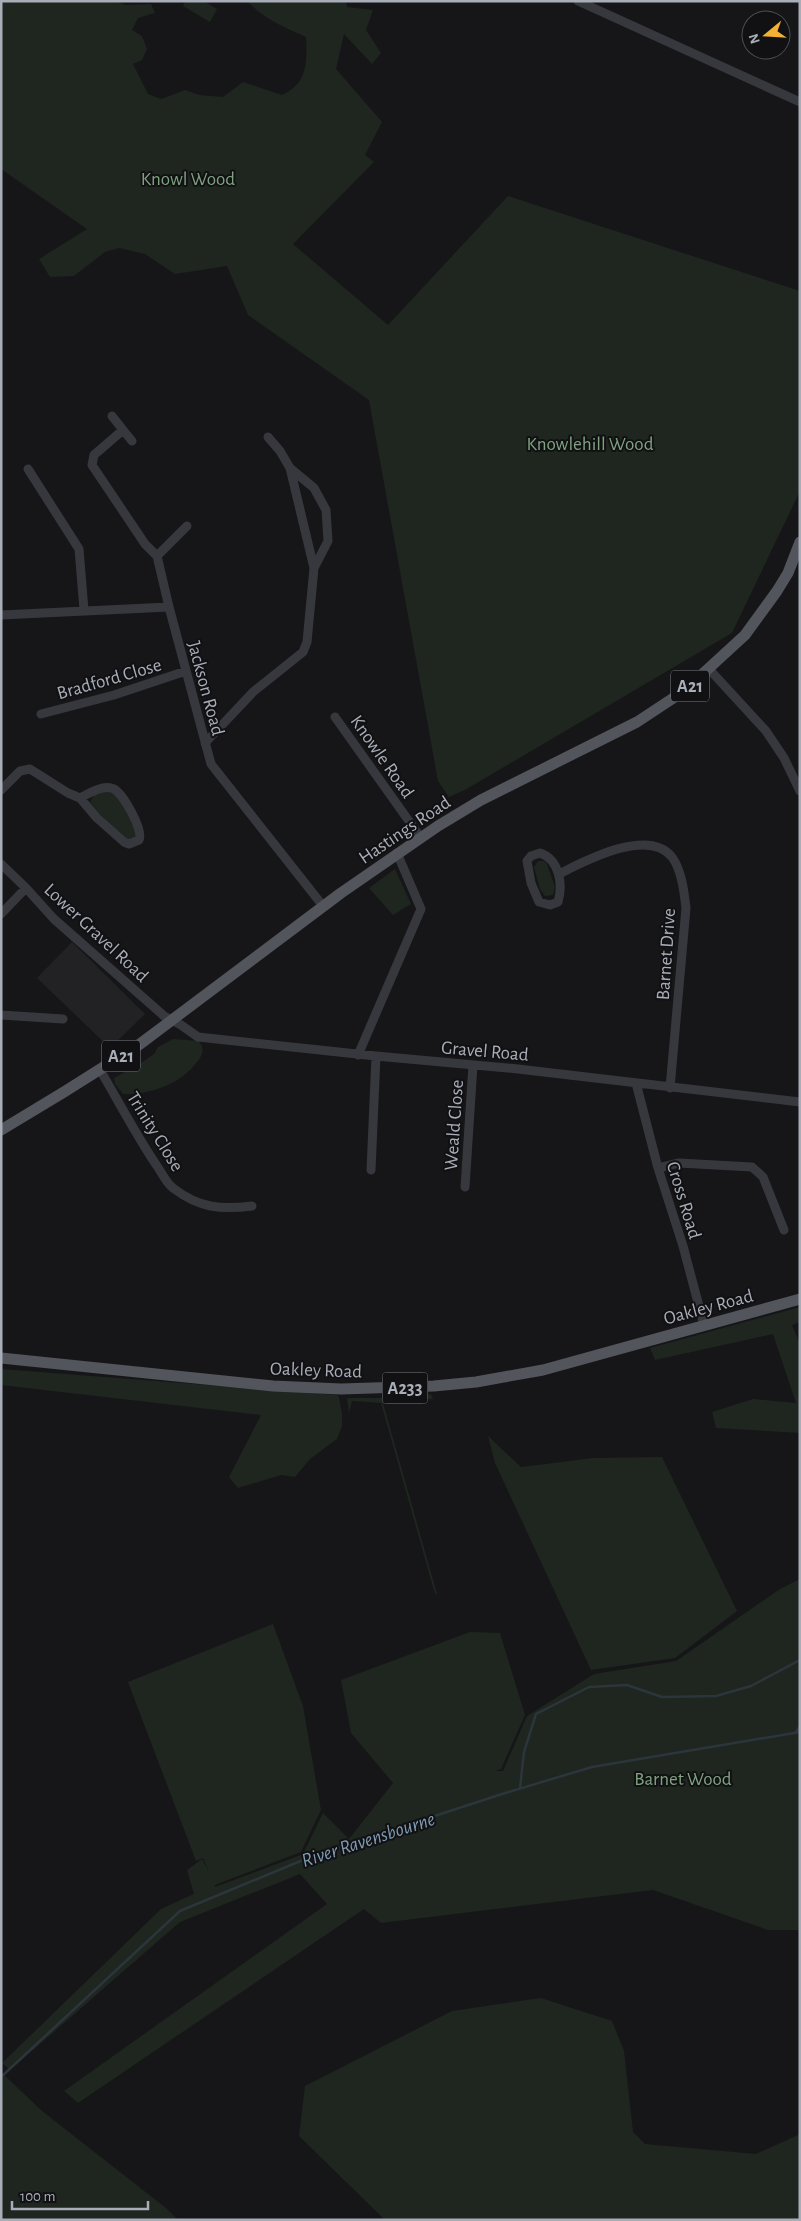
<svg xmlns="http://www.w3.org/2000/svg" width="801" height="2221" viewBox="0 0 801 2221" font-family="'Alegreya Sans',sans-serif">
<rect width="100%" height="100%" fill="#161618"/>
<path fill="#222225" d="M72,942L145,1014L110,1048L37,978Z"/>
<path fill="#1e261f" d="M1,1H115L126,5L151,4L155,13L138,18L132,30L142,36L147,49L142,60L133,64L148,94L161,99L185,90L199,95L223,97L243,82L282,95C308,83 307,62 306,37C284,27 264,19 247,1H346L347,7L373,10L366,30L381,53L372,64L344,34L336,69L382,122L365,155L374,162L293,244L388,325L508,196L800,291V491L732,633L465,790L449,797L438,781L369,400L248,315L227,266L175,274L145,254L119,248L105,252L74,276L50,277L39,259L87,229L1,169Z
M185,1H204L217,9L210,22L183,6Z
M108,791C121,795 134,823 137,835L132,840C118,838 99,813 90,802L94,795Z
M538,861H544L547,864L555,887L553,895L545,896L540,889L534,867Z
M395,869L411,904L393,915L369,888Z
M173,1039L199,1041C205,1049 203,1055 197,1062C181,1084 150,1095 123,1094L115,1084L114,1078L138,1065L154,1054L158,1047Z
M800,1307V1322L792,1325L800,1344V1433L716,1428L712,1412L753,1399L796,1403L773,1334L655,1360L650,1348Z
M1,1369L337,1395L339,1397L342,1413V1426L337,1439L310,1459L295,1477L281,1475L238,1488L229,1477L261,1415L1,1385Z
M431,1394L433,1399L383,1403L437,1594H435L381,1403L352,1401L349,1413L347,1398H381Z
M488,1436L521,1467L593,1458L662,1457L737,1611L675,1658L591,1670L495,1463Z
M800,1579V1930H768L653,1890L381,1923L364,1909L78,2103L64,2091L327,1904L300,1874L180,1922L10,2070L2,2063L161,1909L194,1894L187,1870L202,1859L209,1872L203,1858L196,1861L128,1682L273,1624L303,1706L321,1810L301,1852L215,1885V1887L303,1854L323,1813L349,1839L393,1783L351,1733L341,1680L470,1632L500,1633L525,1715L501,1769L495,1771H503L527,1716L594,1674L676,1661L780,1589Z
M541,1998L612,2021L624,2051L633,2132L645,2144L756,2154L800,2134V2220H385L299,2136L305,2086L452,2011Z
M1,2072L42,2111L166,2208L178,2220H1Z"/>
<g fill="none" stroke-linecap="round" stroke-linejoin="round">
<path stroke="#2c353c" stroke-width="2.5" d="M796,1732L800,1726
M520,1788L524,1752L536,1714L589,1687L627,1685L662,1697L716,1696L751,1686L800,1660
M1,2077L180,1911L315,1855L502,1794L592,1767L800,1732"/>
<path stroke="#37383d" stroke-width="9" d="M578,1L800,102
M112,416L123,430
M132,441L123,430L94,455L92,465L145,544L157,556
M290,468L314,568
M28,469L79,549L84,610
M169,607L157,556L187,526
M1,615L169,607L211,764L323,906
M709,669L766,731L784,758L800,791
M41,714L114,695L186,671
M335,717L421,838
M205,743L253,692L303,652L307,642L314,568L328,541L326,510L314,488L290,468L280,451L268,437
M1,790L20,771L30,769L68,793L80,798L97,818L124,842L129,844L139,840C144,830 123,794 114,789C104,784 89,793 80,798
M540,853C560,860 563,885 558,902L550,905L539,902L531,883L527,861L531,856Z
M1,864L26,888L54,919L164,1016L181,1025L198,1037L376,1056L518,1069L800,1102
M559,874C585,861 648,827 672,857C682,871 684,892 686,908L670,1088
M1,914L26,888
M1,1015L63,1019
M358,1055L421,909L397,853
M100,1070C119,1102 136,1135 157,1166C162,1173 166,1183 173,1188C199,1208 221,1210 252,1206
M636,1083L658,1168L683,1246L704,1325
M658,1168L679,1163L752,1167L763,1177L784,1230
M371,1170L376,1056
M465,1187L473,1065"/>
<path stroke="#53555c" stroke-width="11" d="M1,1130L64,1092L140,1044L341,893L438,826L481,800L637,722L684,691L745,635L777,591L788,573L800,542
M1,1358L273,1386L341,1389L434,1386L476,1382L543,1370L800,1299"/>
</g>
<g text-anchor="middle" stroke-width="4" stroke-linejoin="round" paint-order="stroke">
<g fill="#111113" stroke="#7b7e86" stroke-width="1">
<rect x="671" y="670.5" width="38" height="31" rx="4"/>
<rect x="102" y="1040.5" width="38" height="31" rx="4"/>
<rect x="382.5" y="1372.5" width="45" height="31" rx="4"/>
</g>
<g font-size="18" font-weight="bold" fill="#a8adb8">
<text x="690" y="692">A21</text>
<text x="121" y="1062">A21</text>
<text x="405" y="1394">A233</text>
</g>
<g font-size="19" fill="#7fa381" stroke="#111113">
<text x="188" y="185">Knowl Wood</text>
<text x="590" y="450">Knowlehill Wood</text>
<text x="683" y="1785">Barnet Wood</text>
</g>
<g font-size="19" fill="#a8adb8" stroke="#111113">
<text transform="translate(109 678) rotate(-16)" y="7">Bradford Close</text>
<text transform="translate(207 688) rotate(75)" y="7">Jackson Road</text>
<text transform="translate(383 756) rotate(55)" y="7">Knowle Road</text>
<text transform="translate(404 829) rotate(-34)" y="7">Hastings Road</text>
<text transform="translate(97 932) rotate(43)" y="7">Lower Gravel Road</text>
<text transform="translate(665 954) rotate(-86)" y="7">Barnet Drive</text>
<text transform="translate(485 1050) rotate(5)" y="7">Gravel Road</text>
<text transform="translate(453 1125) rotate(-86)" y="7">Weald Close</text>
<text transform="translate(156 1131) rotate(58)" y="7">Trinity Close</text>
<text transform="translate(685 1200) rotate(73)" y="7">Cross Road</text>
<text transform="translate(708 1306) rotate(-15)" y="7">Oakley Road</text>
<text transform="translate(316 1369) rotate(2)" y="7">Oakley Road</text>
</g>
<g font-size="20" font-style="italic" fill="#7f9bb3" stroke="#111113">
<text transform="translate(368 1839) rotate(-18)" y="7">River Ravensbourne</text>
</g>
</g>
<rect width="801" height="2221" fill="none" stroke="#a8adb8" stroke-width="5"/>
<g transform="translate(766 35) rotate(252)"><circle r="24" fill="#111113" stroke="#4d4f55"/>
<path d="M0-4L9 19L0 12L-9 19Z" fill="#f2b134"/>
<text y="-8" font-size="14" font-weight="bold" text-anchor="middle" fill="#a8adb8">N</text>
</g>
<path d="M12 2201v8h136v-8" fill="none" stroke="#a8adb8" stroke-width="2.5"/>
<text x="20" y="2201" font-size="15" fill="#a8adb8" stroke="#111113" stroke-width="4" paint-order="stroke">100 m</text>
</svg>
